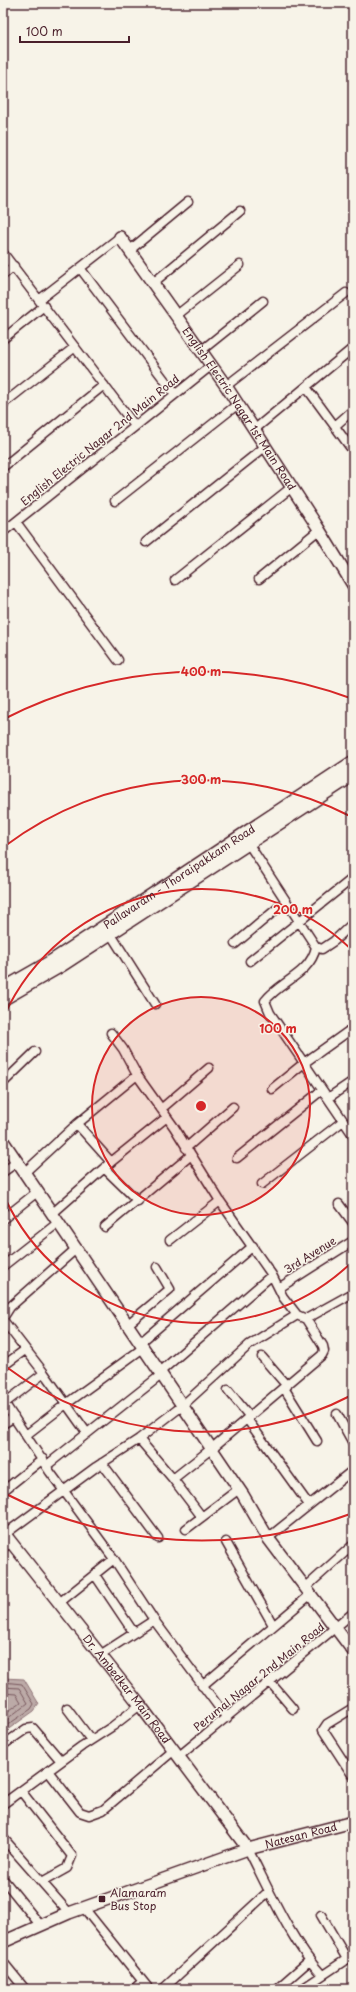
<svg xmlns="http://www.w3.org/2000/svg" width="356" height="1992" viewBox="0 0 356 1992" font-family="'Playpen Sans',sans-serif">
<rect width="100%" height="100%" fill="#f7f3e8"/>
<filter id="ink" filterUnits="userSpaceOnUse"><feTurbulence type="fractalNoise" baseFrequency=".025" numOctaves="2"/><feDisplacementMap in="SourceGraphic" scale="8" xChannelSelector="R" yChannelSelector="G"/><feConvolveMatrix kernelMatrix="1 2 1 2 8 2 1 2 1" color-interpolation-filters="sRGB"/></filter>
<g filter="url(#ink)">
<path fill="#bcaaa7" stroke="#8e7275" d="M3,1678L24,1679L39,1704L34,1711L3,1733Z"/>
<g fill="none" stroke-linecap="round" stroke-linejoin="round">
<path stroke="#78575d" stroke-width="1" d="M3,1682L22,1684L34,1704L31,1709L3,1728
M3,1687L19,1688L28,1703L3,1722
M3,1693L16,1694L21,1702L3,1715"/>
<g stroke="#4a1f2b" stroke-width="11">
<path id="street" d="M130,250L188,202
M3,253L135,426
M80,268L175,394
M3,275L14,266
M153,283L240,211
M39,300L120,237
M177,315L240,265
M3,339L44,306
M202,350L263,301
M226,386L346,293
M306,387L353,451
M3,404L75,347
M335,426L353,410
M255,429L353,348
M3,467L104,385
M115,501L238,404
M16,522L118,660
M3,532L212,365
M146,542L266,446
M259,579L320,529
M175,580L292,487
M248,843L316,947L322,949L334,941L353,923
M110,933L155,1004
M235,944L285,902
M316,947C310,975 280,981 265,1001L270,1013L353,1135
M250,961L353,878
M111,1033L123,1049L137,1075L174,1127L220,1201L272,1275
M3,1083L35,1052
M272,1089L304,1063L353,1028
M328,1098L353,1081
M161,1109L209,1068
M77,1124L111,1162
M186,1148L233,1107
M237,1158L322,1090
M104,1168L138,1201
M3,1172L17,1162
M24,1173L77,1124L137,1075
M262,1184L343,1121
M339,1204L353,1223
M53,1213L111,1162L167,1117
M3,1219L37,1192
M105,1227L190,1156
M170,1240L220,1201
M3,1266L59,1222
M279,1288L353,1241
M3,1318L10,1307L77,1248
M306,1319L353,1293
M3,1320L44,1373L5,1403
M127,1325L170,1289L157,1267
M140,1343L253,1246
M262,1357L287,1386
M3,1366L25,1350
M160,1372L272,1275L283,1297L297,1315
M44,1373L87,1433
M284,1388L317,1441
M228,1390L250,1417
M3,1401L50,1472L114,1559L154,1620L227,1718
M337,1414L353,1443
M247,1419L309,1505
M3,1424L14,1417
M26,1435L66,1404L143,1348
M139,1439L173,1479L202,1517
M102,1463L158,1538
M46,1466L161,1375
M3,1491L43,1459
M186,1529L239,1489
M5,1534L96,1467L139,1439L182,1406L249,1345L297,1315L306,1319L323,1346L324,1351L322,1355L211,1449L173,1479
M268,1538L353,1470
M226,1542L273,1625
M3,1548L11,1542
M95,1575L134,1633L100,1655
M305,1588L353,1545
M59,1603L114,1559
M134,1633L154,1620
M270,1682L293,1709
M202,1686L310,1595
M67,1708L91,1740
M353,1708L327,1724L323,1730L353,1776
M3,1745L26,1729L33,1728L61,1761
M178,1757L353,1613
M48,1771L80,1812L89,1815L103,1810L173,1751
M21,1791L72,1856L67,1868L42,1882
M3,1804L82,1746L113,1726L140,1705
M3,1838L69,1913
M248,1849C268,1888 292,1943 322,1975
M3,1879L41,1926
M84,1908L149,1989
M321,1915L347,1959
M3,1962L25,1989
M134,1989L142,1982
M163,1989L269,1891
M277,1989L309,1961
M302,1989L353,1955"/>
</g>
<g stroke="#4a1f2b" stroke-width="14">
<g id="secondary">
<path id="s1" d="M120,237L226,386L317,526L353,585"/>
<path d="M3,1141L243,1495L268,1538L353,1651"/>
<path id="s2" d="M3,1532L140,1705L248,1849"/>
<path id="s3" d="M3,1942L69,1913L248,1849L353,1822"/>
</g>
</g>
<g stroke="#4a1f2b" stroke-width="15">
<g id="primary">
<path id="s4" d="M3,989L52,961L353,762"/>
<path d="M3,999L62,965L353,775"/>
</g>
</g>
<use href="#street" stroke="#f7f3e8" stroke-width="8"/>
<use href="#secondary" stroke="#f7f3e8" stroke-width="11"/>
<use href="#primary" stroke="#f7f3e8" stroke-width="12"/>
</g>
</g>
<circle cx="201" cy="1106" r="109" fill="#d62828" fill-opacity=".12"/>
<g fill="none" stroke="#d62828" stroke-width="2">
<circle cx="201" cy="1106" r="109"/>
<path d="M352 1262A217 217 0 0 1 4 1196M4 1016A217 217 0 0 1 352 950"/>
<path d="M352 1395A326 326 0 0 1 5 1366M5 846A326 326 0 0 1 352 817"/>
<path d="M353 1513A434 434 0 0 1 4 1493M4 719A434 434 0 0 1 353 699"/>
</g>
<rect fill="#4a1f2b" stroke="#f7f3e8" stroke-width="1.5" x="98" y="1895" width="8" height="8" rx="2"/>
<g text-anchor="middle" stroke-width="3" stroke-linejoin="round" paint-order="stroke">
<g font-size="11" fill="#4a1f2b" stroke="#f7f3e8">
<text dy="4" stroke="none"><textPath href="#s1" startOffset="209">English Electric Nagar 1st Main Road</textPath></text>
<text transform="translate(100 440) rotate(-39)" y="4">English Electric Nagar 2nd Main Road</text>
<text dy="4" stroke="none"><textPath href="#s4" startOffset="209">Pallavaram - Thoraipakkam Road</textPath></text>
<text transform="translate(310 1255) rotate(-32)" y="4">3rd Avenue</text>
<text transform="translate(259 1677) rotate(-39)" y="4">Perumal Nagar 2nd Main Road</text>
<text dy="4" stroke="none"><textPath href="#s2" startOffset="200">Dr. Ambedkar Main Road</textPath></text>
<text dy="4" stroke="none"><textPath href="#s3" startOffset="317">Natesan Road</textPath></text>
</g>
<g font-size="11" fill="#4a1f2b" stroke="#f7f3e8" text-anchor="start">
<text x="110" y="1897">Alamaram<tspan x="110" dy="13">Bus Stop</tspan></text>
</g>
</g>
<circle cx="201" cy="1106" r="6" fill="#d62828" stroke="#f7f3e8" stroke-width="2"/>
<g font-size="12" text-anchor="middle" font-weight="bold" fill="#d62828" stroke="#f7f3e8" stroke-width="3" stroke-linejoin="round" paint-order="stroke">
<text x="201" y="676">400 m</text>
<text x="201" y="784">300 m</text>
<text x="293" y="914">200 m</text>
<text x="278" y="1033">100 m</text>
</g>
<rect width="356" height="1992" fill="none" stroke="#f7f3e8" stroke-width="16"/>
<rect x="8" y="8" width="340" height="1976" fill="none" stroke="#4a1f2b" stroke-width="1.5" filter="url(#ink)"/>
<path d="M20 36v6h109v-6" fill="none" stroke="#4a1f2b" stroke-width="2"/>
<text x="26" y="36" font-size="12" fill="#4a1f2b" stroke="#f7f3e8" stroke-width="3" paint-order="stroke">100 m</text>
</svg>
